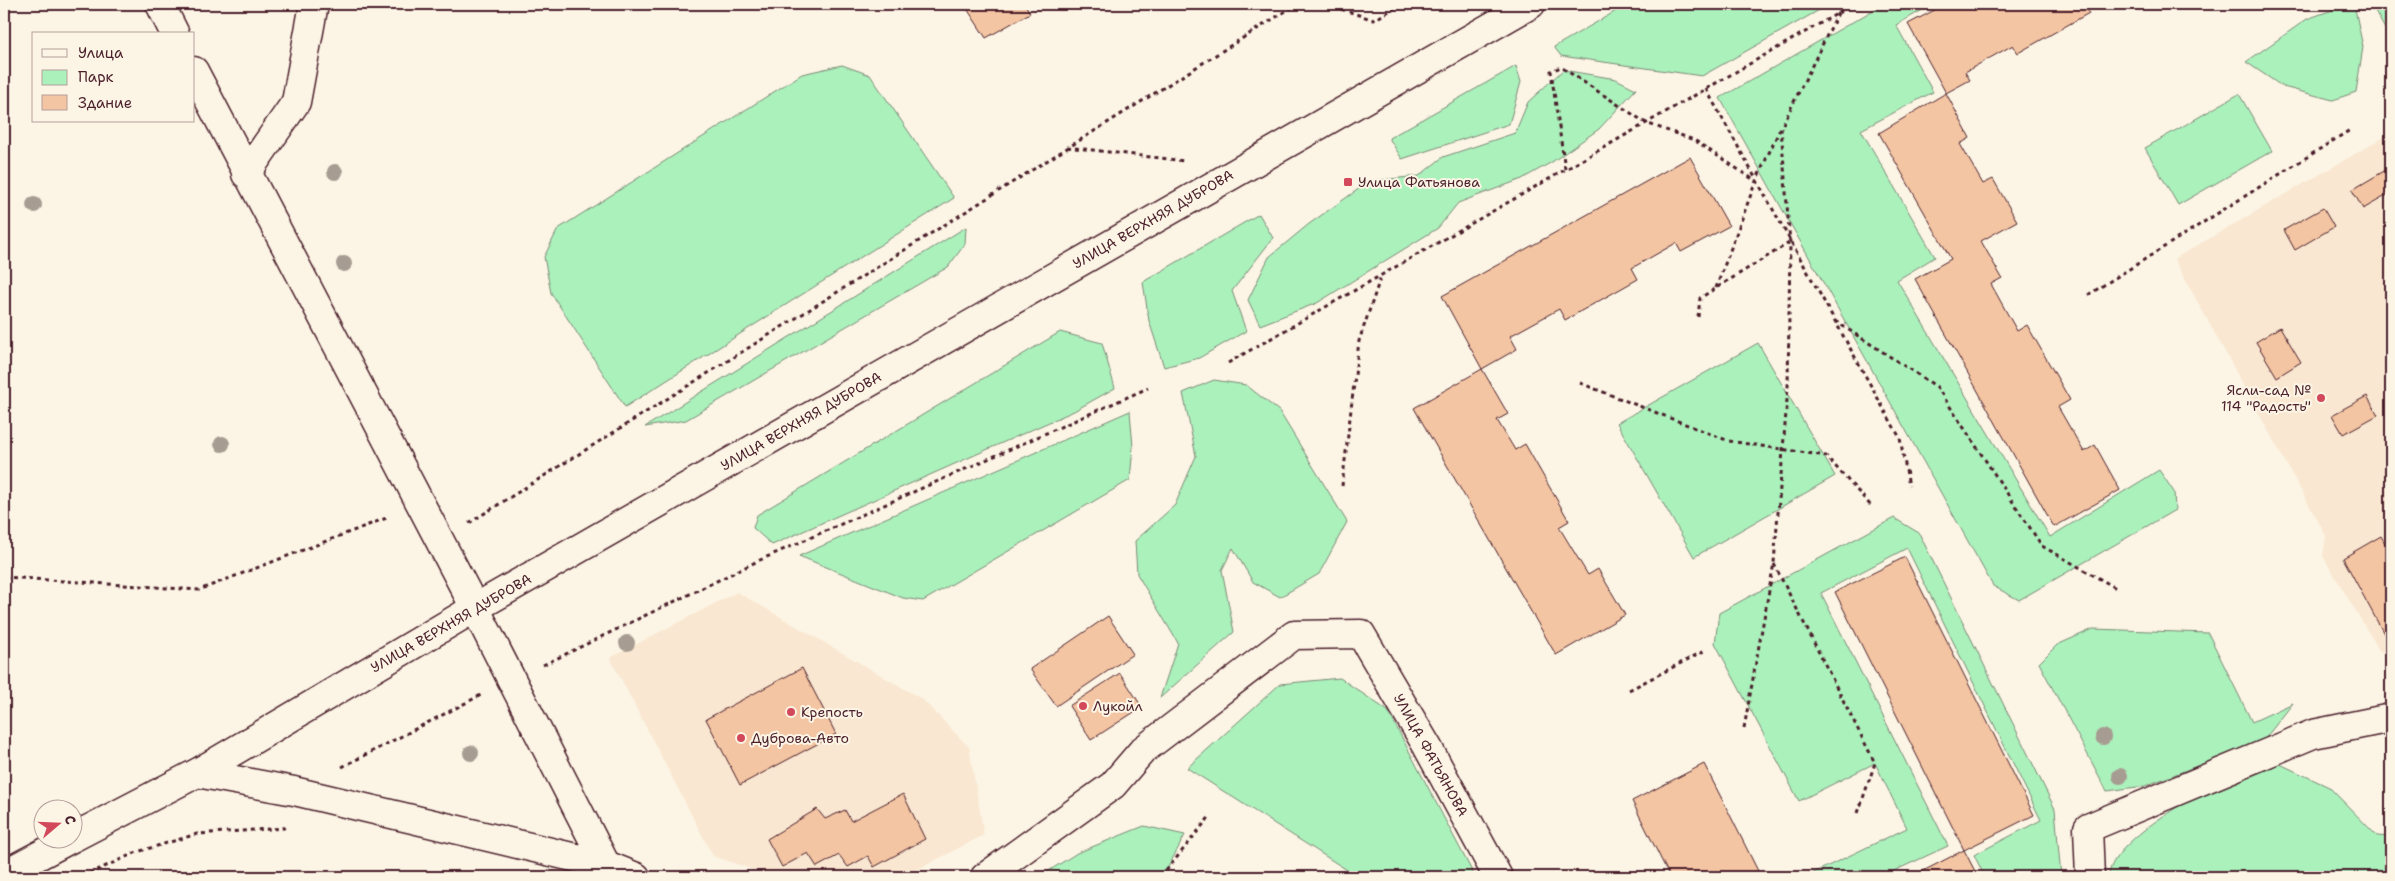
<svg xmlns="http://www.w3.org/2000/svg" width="2395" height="881" viewBox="0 0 2395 881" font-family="'Shantell Sans',sans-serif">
<rect width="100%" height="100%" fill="#fcf5e5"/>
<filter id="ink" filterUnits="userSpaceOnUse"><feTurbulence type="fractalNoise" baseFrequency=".02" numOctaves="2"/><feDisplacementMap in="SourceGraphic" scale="10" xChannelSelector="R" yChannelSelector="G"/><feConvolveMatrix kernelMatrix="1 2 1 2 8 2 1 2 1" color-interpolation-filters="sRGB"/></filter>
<g filter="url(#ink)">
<path fill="#f9e7d1" d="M2391,133V657L2379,650L2323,556L2326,536L2174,259Z
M737,592L922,699L969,747L984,835L903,877H774L713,856L610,658Z"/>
<path fill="#abf1bc" stroke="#7a8874" d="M1628,4H1830L1702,76L1561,56L1554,47Z
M1884,4H1933L1896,25L1933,92L1861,130L1935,257L1897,280L2050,537L2159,470L2174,492L2175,510L2019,600L1993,586L1720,98Z
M2349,4H2354L2363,47L2356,92L2333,100L2283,87L2246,62L2307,19Z
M2385,4H2391V40L2374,9Z
M842,65L870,75L954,198L625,407L551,293L544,257L558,229L802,74Z
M1516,66L1521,82L1509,124L1402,159L1389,138Z
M1563,70L1616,79L1636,89L1599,129L1552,162L1522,179L1458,203L1438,228L1317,303L1260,325L1248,300L1269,257L1309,224L1370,181L1419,176L1443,157L1515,133L1528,102Z
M2239,94L2272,151L2178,205L2145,148Z
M1259,214L1273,238L1232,291L1246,331L1199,358L1164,367L1149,321L1143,282Z
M966,227L965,244L948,267L686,420L645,427Z
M1060,332L1102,343L1115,388L1074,411L772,545L753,528L757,515Z
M1758,343L1835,476L1694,557L1617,423Z
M1214,380L1246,385L1279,411L1347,522L1319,574L1280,597L1253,582L1233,548L1222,570L1234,632L1160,698L1178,643L1137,574L1135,541L1175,505L1196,456L1183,393Z
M1130,411L1133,447L1130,480L923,601L903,598L799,556Z
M1894,518L1919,533L2055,809L2061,877H1985L1974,855L2041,820L1907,548L1821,593L1948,846L1881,877H1805L1907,828L1875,763L1799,801L1715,643L1719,613Z
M2093,629L2208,633L2252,722L2293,703L2264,740L2145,786L2107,791L2039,663L2057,645Z
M1340,678L1388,711L1475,877H1358L1187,768L1280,684Z
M2280,764L2329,787L2377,836L2391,837V877H2109C2108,843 2199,792 2228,780C2245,774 2263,769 2280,764Z
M1144,826L1185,835L1163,877H1039L1077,853Z"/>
<path fill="#f3c5a3" stroke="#4a1f2b" d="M964,4H1025L1030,13L986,38Z
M1946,4H2090L2086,6L2089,13L2018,53L2013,45L1965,72L1970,80L1946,93L1908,24Z
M1946,93L1970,138L1960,144L1983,184L1993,179L2017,221L1981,241L2002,278L1991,284L2017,331L2027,325L2070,400L2058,407L2084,452L2095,445L2120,490L2054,527L1915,279L1951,259L1879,133Z
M1690,157L1729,226L1681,252L1676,243L1632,268L1638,279L1565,320L1559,309L1510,336L1517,349L1482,369L1442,296Z
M2391,167V193L2363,209L2352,190Z
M2323,208L2334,227L2295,250L2284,230Z
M2280,327L2301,362L2277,377L2256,342Z
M1482,369L1508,414L1497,420L1515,450L1525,444L1569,521L1559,527L1588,575L1598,569L1625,615L1556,655L1414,408Z
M2367,396L2378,415L2343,434L2332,415Z
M2381,536L2391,554L2390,645L2343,558Z
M1905,557L2034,815L1964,850L1835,592Z
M1108,616L1133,654L1056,706L1030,669Z
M802,668L836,734L740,785L706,719Z
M1120,673L1142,707L1091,740L1069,706Z
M1704,764L1727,809L1761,877H1670L1632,801Z
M903,794L925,839L874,867L868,856L848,867L839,855L817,867L808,853L782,867L767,839L817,809L825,819L845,810L851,821Z
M1964,850L1978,877H1911L1923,871Z"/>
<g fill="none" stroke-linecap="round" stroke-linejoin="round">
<g stroke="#4a1f2b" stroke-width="31">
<path id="minor" d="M160,4L175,34
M194,71L475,608L606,865L636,877
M246,174L296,102L314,4
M197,773L294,791L606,865
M985,877L1113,785L1143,750L1294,635L1361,634L1427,746L1498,877
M2090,877L2088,828L2313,734L2391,718"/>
</g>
<g stroke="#4a1f2b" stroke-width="31">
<path id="major" d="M72,838L197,773L475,608L1531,4
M4,874L72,838"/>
</g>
<path stroke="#4a1f2b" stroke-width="3" stroke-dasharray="4 4" stroke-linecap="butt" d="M1286,4L1293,6
M1326,4L1374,20L1401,4
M1706,89L1900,438L1909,486
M1067,147L1185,161
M1565,169L1551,71L1561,67L1646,123L1694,140L1754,180
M1716,288L1756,181L1780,129
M2088,295L2350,130
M1698,317L1700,298L1789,243
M1835,321L1937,387L2042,546L2116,588
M1228,363L1854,4
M1580,383L1729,441L1826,456L1872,507
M1342,486L1359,341L1381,276
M469,523L1297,4
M1774,564L1875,763L1857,816
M4,577L199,590L389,517
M543,665L760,560L1148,388
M1629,690L1704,651
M1744,728L1774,563L1788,387L1790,243L1781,128L1838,13
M342,767L481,695
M82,877L137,852L197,834L284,828L285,824
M1161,877L1211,815"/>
<use href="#minor" stroke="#fcf5e5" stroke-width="28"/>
<use href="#major" stroke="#fcf5e5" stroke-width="28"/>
</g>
<g fill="#a79c92">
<circle cx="335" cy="172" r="8"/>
<circle cx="34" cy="205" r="8"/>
<circle cx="344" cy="264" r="8"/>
<circle cx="222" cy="444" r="8"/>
<circle cx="627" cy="643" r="8"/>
<circle cx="2103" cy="737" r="8"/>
<circle cx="471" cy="753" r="8"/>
<circle cx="2120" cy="776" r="8"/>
</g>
</g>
<g fill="#d1495b" stroke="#fcf5e5" stroke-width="2">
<rect x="1343" y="177" width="10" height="10" rx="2.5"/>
<circle cx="2321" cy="398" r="5"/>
<circle cx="1083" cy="706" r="5"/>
<circle cx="791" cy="712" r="5"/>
<circle cx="741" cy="738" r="5"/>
</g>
<g text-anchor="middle" stroke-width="4" stroke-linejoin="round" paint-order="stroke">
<g font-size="14" fill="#4a1f2b" stroke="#fcf5e5" text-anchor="start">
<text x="1358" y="187">Улица Фатьянова</text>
<text x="2311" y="395" text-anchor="end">Ясли-сад №<tspan x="2311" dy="16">114 "Радость"</tspan></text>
<text x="1093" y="711">Лукойл</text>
<text x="801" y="717">Крепость</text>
<text x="751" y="743">Дуброва-Авто</text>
</g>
<g font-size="14" fill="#4a1f2b" stroke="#fcf5e5">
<text transform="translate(1153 219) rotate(-30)" y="5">УЛИЦА ВЕРХНЯЯ ДУБРОВА</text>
<text transform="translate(801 421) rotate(-30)" y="5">УЛИЦА ВЕРХНЯЯ ДУБРОВА</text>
<text transform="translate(451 623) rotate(-30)" y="5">УЛИЦА ВЕРХНЯЯ ДУБРОВА</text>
<text transform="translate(1431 755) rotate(61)" y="5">УЛИЦА ФАТЬЯНОВА</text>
</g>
</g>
<rect width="2395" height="881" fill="none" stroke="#fcf5e5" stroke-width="20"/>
<rect x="10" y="10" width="2375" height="861" fill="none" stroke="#4a1f2b" stroke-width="2" filter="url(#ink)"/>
<rect x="32" y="32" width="162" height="90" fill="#fcf5e5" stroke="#b59f9b"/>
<rect x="42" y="49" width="25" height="8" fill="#fcf5e5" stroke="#b59f9b"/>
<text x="78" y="58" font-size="15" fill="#4a1f2b">Улица</text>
<rect x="42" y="70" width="25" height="15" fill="#abf1bc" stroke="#b59f9b"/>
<text x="78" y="82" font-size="15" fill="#4a1f2b">Парк</text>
<rect x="42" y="95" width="25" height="15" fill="#f3c5a3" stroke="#b59f9b"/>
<text x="78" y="108" font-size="15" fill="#4a1f2b">Здание</text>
<g transform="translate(58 824) rotate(71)"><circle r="24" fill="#fcf5e5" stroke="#b59f9b"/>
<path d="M0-4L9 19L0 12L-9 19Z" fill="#d1495b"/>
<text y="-8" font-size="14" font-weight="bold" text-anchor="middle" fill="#4a1f2b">С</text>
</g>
</svg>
